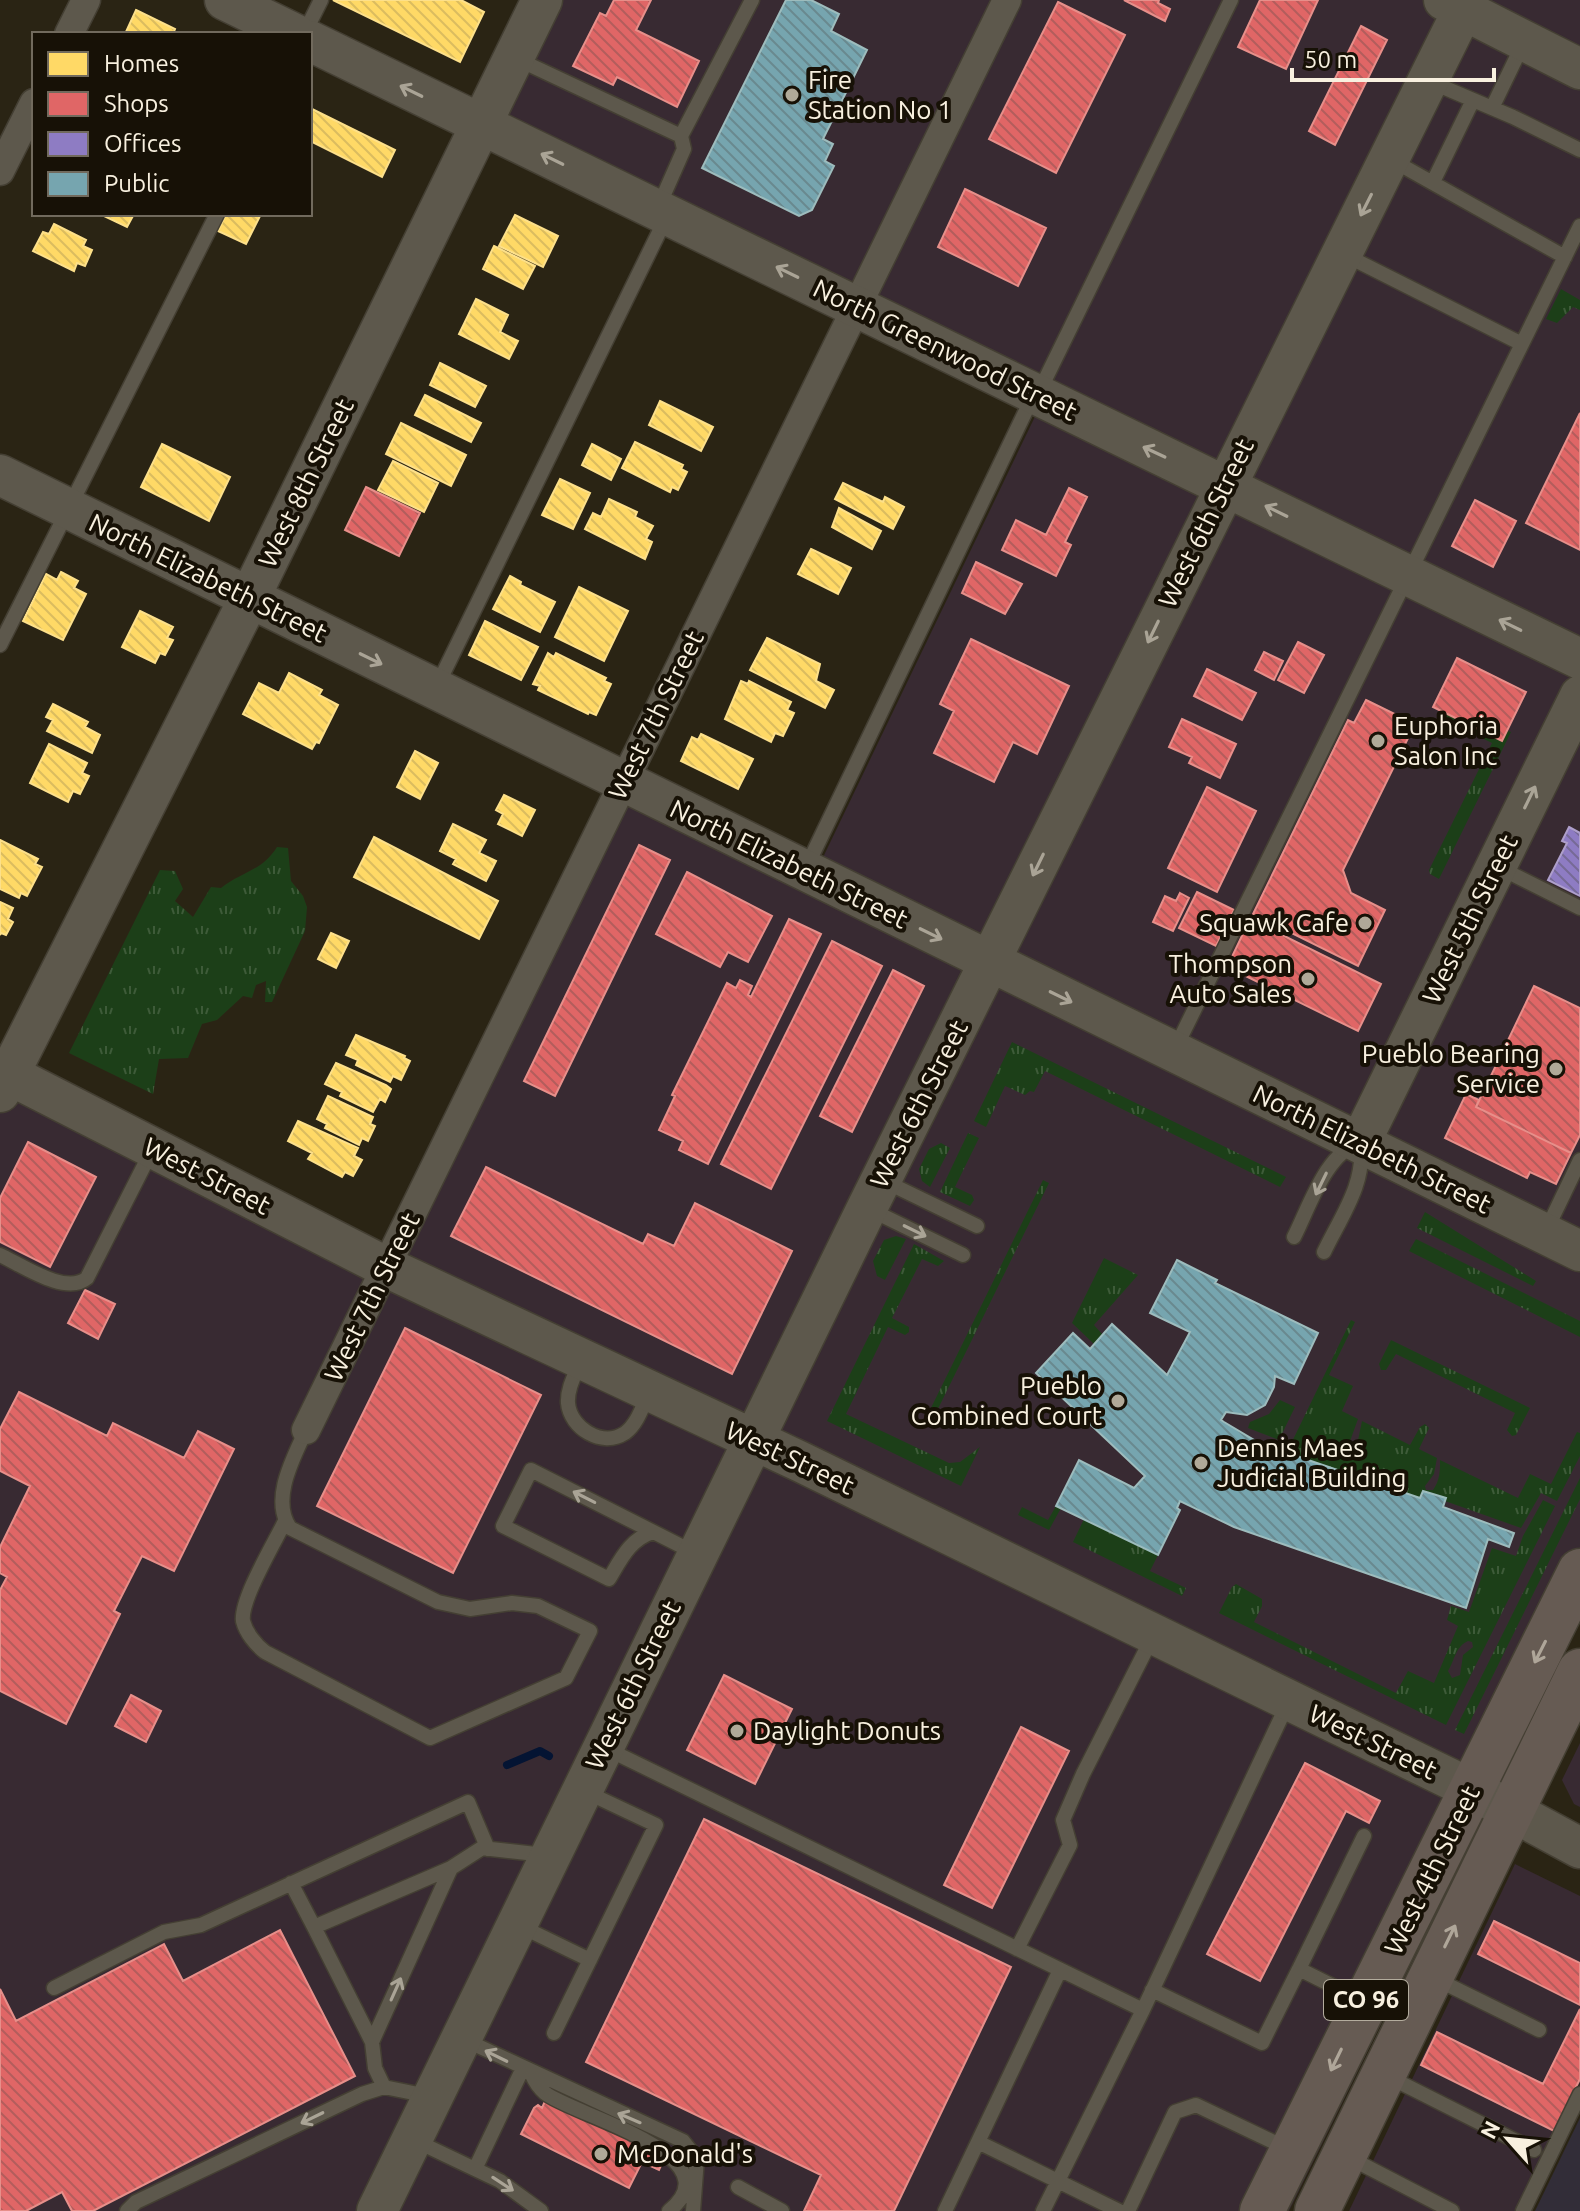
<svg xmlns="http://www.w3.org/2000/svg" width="1580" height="2211" viewBox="0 0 1580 2211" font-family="Ubuntu,sans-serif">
<defs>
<pattern id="grass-tufts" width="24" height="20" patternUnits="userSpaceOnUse" patternTransform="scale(2)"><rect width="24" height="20" fill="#1c3f18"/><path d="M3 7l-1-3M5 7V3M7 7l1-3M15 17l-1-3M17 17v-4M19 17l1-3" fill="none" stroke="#3e5b39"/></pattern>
<pattern id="homes-back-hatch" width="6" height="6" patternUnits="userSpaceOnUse" patternTransform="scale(2)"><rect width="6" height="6" fill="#ffd966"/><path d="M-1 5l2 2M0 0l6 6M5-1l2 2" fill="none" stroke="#dbbc5f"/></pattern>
<pattern id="shops-back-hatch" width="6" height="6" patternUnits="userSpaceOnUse" patternTransform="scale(2)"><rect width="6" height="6" fill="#e06666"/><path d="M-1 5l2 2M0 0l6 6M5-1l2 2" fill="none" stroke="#b35d5c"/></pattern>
<pattern id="offices-back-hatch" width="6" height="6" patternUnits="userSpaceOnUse" patternTransform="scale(2)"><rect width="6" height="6" fill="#8e7cc3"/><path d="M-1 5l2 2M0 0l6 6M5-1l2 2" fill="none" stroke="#766a96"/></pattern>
<pattern id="public-back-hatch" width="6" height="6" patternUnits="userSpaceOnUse" patternTransform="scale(2)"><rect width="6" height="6" fill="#76a5af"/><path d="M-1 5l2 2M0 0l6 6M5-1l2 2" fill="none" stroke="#69898f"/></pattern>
</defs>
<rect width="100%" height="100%" fill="#2a2414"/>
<path fill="#382a32" d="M542,0H1580V1620L1289,2211H0V1092L386,1267L623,783L814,876L1043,400L481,125Z
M1580,1743V1807L1574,1804L1562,1780Z
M1515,1864L1580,1896V2083L1517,2211H1349Z"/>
<path fill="#322d38" d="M1580,2118V2211H1535Z"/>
<path fill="url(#grass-tufts)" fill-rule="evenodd" d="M1561,289L1580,300V310L1573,307L1557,323L1546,319Z
M1444,712L1511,732L1439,879L1430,874L1429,870L1492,743L1441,718Z
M277,847L288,848L291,881L303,896L307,907L305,931L272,1002H265L266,981L256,985L252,998L243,996L217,1020L202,1024L188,1058L159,1059L153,1094L69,1053L160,870L175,871L183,889L175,901L193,917L211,887L221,888C243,871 262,871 277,847Z
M1012,1042L1286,1177L1280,1187L1276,1185L1045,1071L1034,1092L1030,1091L1025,1095L1005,1086L986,1127L974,1121Z
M968,1133L979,1138L955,1187L972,1195L974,1200L970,1206L940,1192Z
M941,1143L950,1148L930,1187L922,1181L919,1169L929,1149Z
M1043,1180L1049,1183L933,1419L927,1416Z
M1425,1212L1536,1281L1533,1286L1417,1228Z
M896,1236L906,1239L885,1280L877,1276L873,1261L884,1240Z
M1416,1239L1580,1321V1337L1409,1251Z
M914,1244L944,1261L938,1266L922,1259L892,1318L909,1327V1332L905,1335L888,1327L846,1414L949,1463L960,1462L980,1447L961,1486L827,1421Z
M1104,1258L1138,1275L1094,1325L1103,1335L1094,1344L1072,1323Z
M1351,1320L1355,1322L1329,1375L1353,1386L1342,1411L1358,1419L1349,1444L1351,1450L1357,1445L1362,1421L1410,1445L1420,1427L1425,1424L1429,1428L1419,1449L1437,1458L1434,1474L1425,1486L1426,1490H1433C1440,1480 1440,1471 1440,1460L1518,1498L1530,1474L1551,1484L1577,1432L1580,1433V1456L1557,1501L1541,1493L1521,1528L1445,1501V1498L1423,1491L1420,1498L1287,1452Z
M1391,1340L1530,1408L1516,1435L1512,1436L1507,1430L1515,1413L1396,1354L1386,1370H1381L1379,1364Z
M1280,1400L1295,1407L1279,1440L1248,1428L1250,1422L1269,1414Z
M1580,1478V1499L1464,1734L1455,1730Z
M1543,1500L1555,1506L1446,1725L1219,1613L1232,1587L1236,1584L1262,1599V1606L1254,1622L1396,1693L1408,1671L1434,1683L1458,1626L1447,1620L1451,1606L1469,1612L1492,1548L1516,1556L1523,1536ZM1468,1641L1472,1642L1473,1647L1463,1655L1460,1675L1452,1678L1448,1671C1455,1660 1455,1647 1468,1641Z
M1056,1506L1061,1508L1049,1530L1018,1515L1022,1507L1048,1520Z
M1084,1519L1158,1555L1150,1571L1186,1588L1182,1596L1073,1542Z"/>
<path fill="url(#homes-back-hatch)" stroke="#fde08a" stroke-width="2" d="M333,0H461L484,12L460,62Z
M136,10L175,29L173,34H125Z
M310,108L395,150L382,177L310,141Z
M100,214H134L127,227Z
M226,214H261L246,244L218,231Z
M515,215L558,236L543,267L499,246Z
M54,224L86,240L83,246L92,250L85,266L77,263L74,271L33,251L43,232L49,234Z
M494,246L535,266L523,289L483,269Z
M476,299L508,315L500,332L518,341L509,359L459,334Z
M440,363L486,386L475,407L430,385Z
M425,395L481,423L471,442L415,415Z
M660,401L713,427L701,451L649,425Z
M401,423L466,455L451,486L386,454Z
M635,442L683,465L681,469L687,472L678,490L672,487L670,492L622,468Z
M162,444L230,477L209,521L141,487Z
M592,444L621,459L611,480L582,465Z
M393,461L438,483L424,512L378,490Z
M560,479L590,493L573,529L542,515Z
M843,483L883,502L885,497L904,507L893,529L835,499Z
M609,499L637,512L635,517L653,526L646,539L652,542L645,559L585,529L593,513L601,517Z
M839,508L881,531L872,549L832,527Z
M811,549L851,568L838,594L798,574Z
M61,572L78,581L74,588L86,594L63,640L23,621L46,574L57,580Z
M510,576L521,582L520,585L555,602L540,632L493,609Z
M579,587L628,611L604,661L555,637Z
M140,611L173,627L167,638L173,640L165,655L160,653L155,663L122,647Z
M485,621L538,647L521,680L469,655Z
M767,638L820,664L816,681L834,690L825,708L750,670Z
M548,653L554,657L556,653L606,678L604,681L611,684L596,715L589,712L588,714L538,690L540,686L533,684Z
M289,673L322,690L319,695L338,705L319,743L316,742L312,749L243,714L259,683L279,693Z
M741,681L748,684L749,681L791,702L787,710L794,713L783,736L775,733L771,742L725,719Z
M53,704L88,722L85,727L100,735L92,753L47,731L53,720L46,717Z
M701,734L753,759L738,789L681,761L692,737L698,740Z
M49,744L87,763L82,773L89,776L80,794L73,791L68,802L30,783Z
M415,751L438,763L420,799L397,787Z
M504,795L535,810L522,836L498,824L503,814L496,810Z
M453,824L486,840L479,853L496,861L486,881L453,864L456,859L440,851Z
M374,837L498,901L479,939L354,877Z
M0,840L38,859L35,864L42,867L27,896L21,893L19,898L0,889Z
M0,902L13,908L8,919L13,922L6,935L1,933L0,935Z
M331,933L349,941L336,968L318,959Z
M356,1035L405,1056L404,1058L410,1061L401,1080L393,1076L390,1082L356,1065L358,1060L346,1055Z
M336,1063L386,1085L391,1089L385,1102L380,1099L373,1112L340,1096L342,1092L325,1084Z
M328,1096L373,1117L370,1124L375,1126L368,1141L362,1138L359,1145L325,1128L327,1124L317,1119Z
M298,1121L358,1148L354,1156L362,1160L353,1176L345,1172L342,1177L308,1159L312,1153L288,1141Z"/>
<path fill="url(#shops-back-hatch)" stroke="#e78f8a" stroke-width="2" d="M614,0H651L636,30L699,61L677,107L617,77L613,85L573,66L600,13L606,16Z
M1124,0H1159L1158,3L1170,9L1165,21Z
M1260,0H1318L1286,69L1238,47Z
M1058,2L1125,35L1056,173L989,139Z
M1361,26L1387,40L1335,145L1309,131Z
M965,189L1046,228L1018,286L938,247Z
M1580,413V550L1526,523Z
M366,487L420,513L399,556L345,530Z
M1069,488L1087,497L1065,542L1071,545L1056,576L1002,550L1016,520L1046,535Z
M1475,500L1516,521L1493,567L1452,546Z
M976,562L1022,584L1005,614L962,593Z
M971,639L1069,686L1037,754L1013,742L994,782L934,753L954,711L940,704Z
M1298,642L1324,655L1304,693L1278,680Z
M1264,652L1283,661L1274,680L1255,670Z
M1457,658L1526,692L1502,741L1433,707Z
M1207,669L1256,693L1242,720L1194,696Z
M1366,700L1415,724L1343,870L1351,893L1385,910L1358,966L1253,914L1348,720L1354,723Z
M1182,719L1236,744L1220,778L1189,763L1192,757L1169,747Z
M1207,787L1256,811L1217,892L1168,868Z
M639,845L670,860L555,1096L524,1081Z
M687,872L772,916L748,962L728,952L720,967L656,934Z
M1197,892L1234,910L1216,946L1179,928Z
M1180,893L1189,898L1173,931L1153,922L1165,896L1176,901Z
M789,919L821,934L708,1164L679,1150L683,1141L659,1130L675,1096L672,1095L727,983L736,988L740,980L752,986L748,995L751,997Z
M1250,919L1381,984L1358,1031L1227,967Z
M832,941L882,966L771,1189L721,1164Z
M893,970L924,986L852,1132L820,1116Z
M1534,986L1580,1008V1135L1571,1153L1476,1107Z
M1466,1094L1479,1100L1476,1107L1571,1153L1556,1184L1530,1172L1527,1178L1445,1138Z
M28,1142L96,1177L50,1267L0,1242V1198Z
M486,1167L643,1244L648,1234L674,1246L695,1203L792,1251L732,1374L451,1236Z
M85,1290L115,1304L98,1339L68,1323Z
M405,1328L541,1395L453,1573L317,1506Z
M19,1392L107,1436L113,1423L184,1458L198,1431L234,1449L174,1571L142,1556L114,1611L120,1614L66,1724L0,1691V1590L7,1577L0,1573V1547L30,1486L0,1471V1429Z
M724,1675L792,1709L755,1784L687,1750Z
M131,1695L161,1711L146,1742L115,1726Z
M1021,1727L1069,1751L992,1908L944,1885Z
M1305,1763L1380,1801L1369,1823L1346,1811L1260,1981L1207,1954Z
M704,1819L1011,1967L894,2211H804L821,2175L586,2062Z
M1494,1921L1580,1963V2005L1478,1954Z
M280,1930L355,2076L93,2211H72L62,2192L26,2211H0V1989L16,2021L164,1944L183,1981Z
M1580,2009V2079L1554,2131L1421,2065L1437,2032L1543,2084Z
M545,2101L637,2142L636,2145L664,2159L659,2170L642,2162L629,2188L521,2134L534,2108L538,2105L542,2108Z"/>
<path fill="url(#offices-back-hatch)" stroke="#ae9fcb" stroke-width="2" d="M1569,827L1580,833V896L1548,880L1567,843L1562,841Z"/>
<path fill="url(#public-back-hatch)" stroke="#9dbcbd" stroke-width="2" d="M786,0H811L839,14L831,31L867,50L823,139L833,144L825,161L834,166L812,210L799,216L702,168Z
M1177,1260L1217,1280L1215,1283L1318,1333L1294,1384L1275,1376L1274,1387L1265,1405L1247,1415L1226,1412L1221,1420L1224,1422L1256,1441L1311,1461L1420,1498L1423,1491L1446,1498L1443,1507L1514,1533L1509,1547L1488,1539L1466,1608L1234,1527L1180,1501L1177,1508L1180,1510L1158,1555L1056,1506L1079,1460L1134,1488L1145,1476L1036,1373L1073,1333L1090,1349L1112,1324L1167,1375L1190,1332L1150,1313Z"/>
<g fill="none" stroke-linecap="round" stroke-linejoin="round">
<path stroke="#041433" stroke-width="8" d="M507,1765L540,1751L549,1756"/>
<g stroke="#443f33" stroke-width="17">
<path id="lane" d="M304,34L321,0
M515,58L681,136
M1431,82L1513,117L1580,150
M1492,108L1523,44
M1390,159L1565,257
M1433,182L1473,100
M658,208L684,149L681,136L752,0
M1343,254L1522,344
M1039,392L1231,0
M0,645L217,214
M437,686L667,216
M1498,867L1580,908
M806,868L1033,396
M1174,1051L1580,226
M884,1181L977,1226
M871,1210L963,1255
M1545,1233L1580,1160
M1294,1237C1309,1208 1326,1152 1360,1143C1367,1182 1340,1218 1324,1252
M0,1255C22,1265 66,1296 87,1278L151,1152
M581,1360C576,1373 567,1388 568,1403C570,1428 602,1448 625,1433C637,1424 642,1408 648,1395
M285,1521C275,1542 240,1600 243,1621C246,1633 256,1645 265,1652L430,1738L566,1678L590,1631L538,1606L512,1603L470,1609L438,1602L290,1528C270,1499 294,1457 306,1430L303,1427
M653,1532C630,1539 621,1559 609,1579L503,1526L531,1470L697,1554
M607,1749L1143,2010
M291,1883L314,1927
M518,1925L590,1960
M1017,1949L1070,1845L1063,1820L1083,1774L1153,1636
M1299,1969L1364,1836
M1434,1978L1539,2030
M54,1988L164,1932L201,1925L468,1802L488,1849
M1152,1990L1262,2043L1299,1969L1361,2000
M554,2033L656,1825L584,1791
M465,2040L683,2141L697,2159L693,2211
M372,2042L314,1927L451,1868
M531,2073C534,2080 539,2088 545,2093C572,2115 738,2155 669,2211
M1387,2076L1534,2150
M384,2087L375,2068L372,2042L451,1868L482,1848L545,1855
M416,2141L500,2181L541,2211
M978,2142L1119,2211
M1348,2157L1452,2211
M475,2169L523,2068
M738,2187L782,2211
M127,2211L136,2202L362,2094L384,2087L428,2096
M945,2211L1060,1970
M1043,2211L1143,2010L1288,1703
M1128,2211L1175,2112L1196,2105L1286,2148
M1523,2211L1580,2094"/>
</g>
<g stroke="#443f33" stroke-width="31">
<path id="street" d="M69,34L86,0
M0,171L34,103
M306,1430L1007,0"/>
</g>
<g stroke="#443f33" stroke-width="43">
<path id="secondary" d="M225,0L295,34
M1444,0L1580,69
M310,41L1580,659
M0,475L1580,1251
M0,1070L386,1267L801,1462L1471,1789L1580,1848
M0,1092L249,599L542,0
M1360,1143L1580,696
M377,2211L867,1208L1468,0"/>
</g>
<g stroke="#443f33" stroke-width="47">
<path id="primary" d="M1262,2211L1580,1571
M1317,2211L1580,1671"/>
</g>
<use href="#lane" stroke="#5d584c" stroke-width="14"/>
<use href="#street" stroke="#5d584c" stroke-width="28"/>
<use href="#secondary" stroke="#5d584c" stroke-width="40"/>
<use href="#primary" stroke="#665b53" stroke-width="44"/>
</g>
<defs><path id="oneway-shaft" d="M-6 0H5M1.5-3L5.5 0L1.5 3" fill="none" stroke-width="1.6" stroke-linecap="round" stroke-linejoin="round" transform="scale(2)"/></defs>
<g stroke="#aaa496">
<use href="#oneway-shaft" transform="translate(411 91) rotate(-154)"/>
<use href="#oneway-shaft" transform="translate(552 159) rotate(-154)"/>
<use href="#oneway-shaft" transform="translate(1366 205) rotate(117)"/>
<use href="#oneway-shaft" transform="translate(787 272) rotate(-154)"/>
<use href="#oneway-shaft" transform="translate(1154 452) rotate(-155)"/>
<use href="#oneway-shaft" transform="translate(1276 511) rotate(-154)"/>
<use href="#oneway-shaft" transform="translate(1510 625) rotate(-154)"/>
<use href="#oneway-shaft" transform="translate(1153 632) rotate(116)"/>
<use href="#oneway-shaft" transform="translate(371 659) rotate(26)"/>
<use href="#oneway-shaft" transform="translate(1530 797) rotate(-64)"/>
<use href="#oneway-shaft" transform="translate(1038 865) rotate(116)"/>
<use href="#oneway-shaft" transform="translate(931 934) rotate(26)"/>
<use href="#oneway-shaft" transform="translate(1061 997) rotate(26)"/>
<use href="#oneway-shaft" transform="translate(1321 1184) rotate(116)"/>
<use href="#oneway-shaft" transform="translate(915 1231) rotate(26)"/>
<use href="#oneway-shaft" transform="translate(584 1497) rotate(-153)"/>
<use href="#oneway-shaft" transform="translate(396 1989) rotate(-66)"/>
<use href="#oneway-shaft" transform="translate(496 2056) rotate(-154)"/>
<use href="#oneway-shaft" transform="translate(312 2118) rotate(154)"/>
<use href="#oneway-shaft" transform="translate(629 2118) rotate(-157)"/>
<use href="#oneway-shaft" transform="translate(503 2184) rotate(33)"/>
</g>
<g stroke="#afa699">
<use href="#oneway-shaft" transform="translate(1540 1652) rotate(117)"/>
<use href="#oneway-shaft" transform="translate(1450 1936) rotate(-64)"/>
<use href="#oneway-shaft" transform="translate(1336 2060) rotate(116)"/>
</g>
<g fill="#b0a998" stroke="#171106" stroke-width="3">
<circle cx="792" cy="95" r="8"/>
<circle cx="1378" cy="741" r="8"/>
<circle cx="1365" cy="923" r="8"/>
<circle cx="1308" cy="979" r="8"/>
<circle cx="1556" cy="1069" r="8"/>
<circle cx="1118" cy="1401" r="8"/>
<circle cx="1201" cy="1463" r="8"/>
<circle cx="737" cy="1731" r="8"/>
<circle cx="601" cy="2154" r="8"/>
</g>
<g text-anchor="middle" stroke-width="8" stroke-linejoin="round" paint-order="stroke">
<rect fill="#171106" stroke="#b4ad9e" stroke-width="2" x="1324" y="1980" width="84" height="40" rx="6"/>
<g font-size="24" font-weight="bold" fill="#f8f0df">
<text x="1366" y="2008">CO 96</text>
</g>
<g font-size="26" fill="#f8f0df" stroke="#171106" text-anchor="start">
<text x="808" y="89">Fire<tspan x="808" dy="30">Station No 1</tspan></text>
<text x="1394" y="735">Euphoria<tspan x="1394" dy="30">Salon Inc</tspan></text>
<text x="1349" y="932" text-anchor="end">Squawk Cafe</text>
<text x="1292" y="973" text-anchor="end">Thompson<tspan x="1292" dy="30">Auto Sales</tspan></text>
<text x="1540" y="1063" text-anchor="end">Pueblo Bearing<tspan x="1540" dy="30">Service</tspan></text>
<text x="1102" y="1395" text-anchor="end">Pueblo<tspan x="1102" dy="30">Combined Court</tspan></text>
<text x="1217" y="1457">Dennis Maes<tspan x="1217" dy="30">Judicial Building</tspan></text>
<text x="753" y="1740">Daylight Donuts</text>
<text x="617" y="2163">McDonald's</text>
</g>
<g font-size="26" fill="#f8f0df" stroke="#171106">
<text transform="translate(945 350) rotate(26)" y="9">North Greenwood Street</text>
<text transform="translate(306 483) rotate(-64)" y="9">West 8th Street</text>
<text transform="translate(1206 523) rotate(-64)" y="9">West 6th Street</text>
<text transform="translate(208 578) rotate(26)" y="9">North Elizabeth Street</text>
<text transform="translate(656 715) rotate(-64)" y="9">West 7th Street</text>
<text transform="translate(789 864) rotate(26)" y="9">North Elizabeth Street</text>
<text transform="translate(1470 919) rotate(-64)" y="9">West 5th Street</text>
<text transform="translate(919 1104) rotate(-63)" y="9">West 6th Street</text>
<text transform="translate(1372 1149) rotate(26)" y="9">North Elizabeth Street</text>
<text transform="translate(207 1176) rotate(27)" y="9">West Street</text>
<text transform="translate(372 1297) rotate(-64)" y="9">West 7th Street</text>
<text transform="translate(790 1458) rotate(25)" y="9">West Street</text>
<text transform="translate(633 1685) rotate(-64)" y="9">West 6th Street</text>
<text transform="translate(1373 1742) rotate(26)" y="9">West Street</text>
<text transform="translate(1432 1870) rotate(-64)" y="9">West 4th Street</text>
</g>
</g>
<rect x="32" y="32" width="280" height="184" fill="#171106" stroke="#716a5d" stroke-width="2"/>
<rect x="48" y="52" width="40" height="24" fill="#ffd966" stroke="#716a5d" stroke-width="2"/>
<text x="104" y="72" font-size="24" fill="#f8f0df">Homes</text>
<rect x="48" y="92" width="40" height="24" fill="#e06666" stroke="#716a5d" stroke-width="2"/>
<text x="104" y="112" font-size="24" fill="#f8f0df">Shops</text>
<rect x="48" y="132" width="40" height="24" fill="#8e7cc3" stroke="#716a5d" stroke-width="2"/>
<text x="104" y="152" font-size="24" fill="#f8f0df">Offices</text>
<rect x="48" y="172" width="40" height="24" fill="#76a5af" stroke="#716a5d" stroke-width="2"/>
<text x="104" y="192" font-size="24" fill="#f8f0df">Public</text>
<g transform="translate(1508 2139) rotate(297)" stroke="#171106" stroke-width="6" paint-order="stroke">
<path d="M0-6L14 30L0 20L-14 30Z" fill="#f8f0df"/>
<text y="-12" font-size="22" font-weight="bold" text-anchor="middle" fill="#f8f0df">N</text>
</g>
<path d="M1292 68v12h202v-12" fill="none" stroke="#f8f0df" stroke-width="4"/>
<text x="1304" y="68" font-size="24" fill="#f8f0df" stroke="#171106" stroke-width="6" paint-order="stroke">50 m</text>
</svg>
